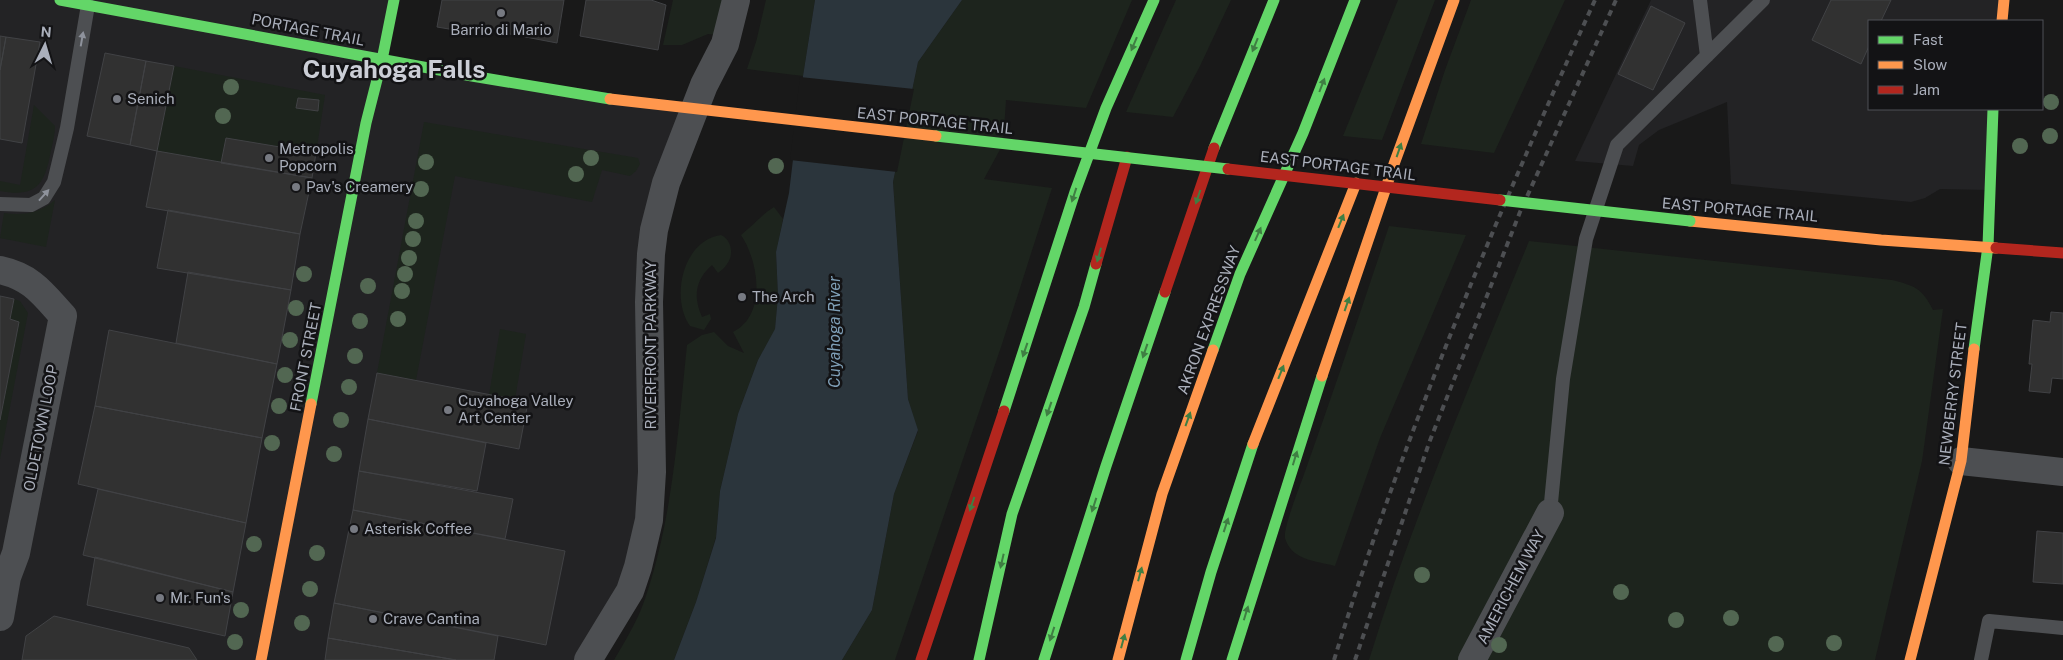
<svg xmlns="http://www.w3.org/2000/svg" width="2063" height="660" viewBox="0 0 2063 660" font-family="'Public Sans',sans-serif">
<rect width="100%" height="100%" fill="#191919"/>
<path fill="#232325" d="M0,0H394L382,59L695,106L666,183L649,520L588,660H0Z
M1651,0H1831L1818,28L1834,0H2004L2002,21H1869V109H1993L1990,190L1940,189L1925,198L1911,202L1731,184L1727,102L1659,130L1639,145L1633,166L1575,161Z"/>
<path fill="#1d241d" d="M673,0H736L727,36L708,34L682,45H663Z
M766,0H815L803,76L747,69L756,42Z
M962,0H1132L1086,108L1006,100L1003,144L984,179L1052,188L1003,341L895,660H842L872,610L894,494L918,431L908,399L893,182L918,62Z
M1176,0H1231L1200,66L1173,117L1126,112Z
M1398,0H1435L1382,140L1343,136Z
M1471,0H1565L1494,153L1421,144L1445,70Z
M174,66L325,95L316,153L226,138L221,163L157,151Z
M34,105L55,126C55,134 53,142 51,150C45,184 37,198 0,191V181L20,185Z
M424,122L638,158L640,164L636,171L630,176L602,170L592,202L455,176L416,380L377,373Z
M55,200L46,247L0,238L4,213C23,216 40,213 55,200Z
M774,207L783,219L776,253L778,296L775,330L758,360L738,414L720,491L716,537L696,602L674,660H614C625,641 638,620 645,599C673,517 678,431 687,345L702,335L714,332L728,346L744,353L733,332C767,315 759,262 741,235C753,226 761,215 774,207Z
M1389,226L1466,235L1380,438L1335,566C1316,561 1291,560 1285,538C1283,530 1298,490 1302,480C1332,396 1361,311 1389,226Z
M721,235C732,240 734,255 727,264C725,268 721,270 718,273L712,265C695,280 693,297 702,317L710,314L711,319L704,330L690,326C670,298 683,240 721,235Z
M1529,241L1892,280C1915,286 1922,288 1933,310L1943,309L1922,461L1875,660H1369C1413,517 1473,379 1529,241Z
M14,299L20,301L28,313L0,459V420L19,323L10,319Z
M500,329L526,334L515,399L489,395Z"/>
<path fill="#2b353c" d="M815,0H962L918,62L893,182L908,399L918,430L894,494L872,610L842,660H674L696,602L716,538L720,491L738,414L758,360L775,329L778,296L776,252L789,193L803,76Z"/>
<path fill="#191919" d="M800,77L914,89L897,172L790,160Z"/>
<path fill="#313131" stroke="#414245" d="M442,0H564L557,43L468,26L467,32L437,27Z
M586,0H651L666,5L658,50L580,36Z
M1831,0H1891L1881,21H1869V46L1861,64L1812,40Z
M1651,6L1685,23L1653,90L1618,74Z
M0,36L6,37L0,70Z
M6,37L40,42L22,143L0,139V70Z
M105,53L146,61L130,145L87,136Z
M146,61L174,66L157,151L130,145Z
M298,98L319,100L318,111L296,108Z
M226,138L316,153L312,178L221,163Z
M157,151L312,178L300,234L146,207Z
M168,210L300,234L291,290L157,268Z
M188,272L291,290L277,364L176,343Z
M0,296L14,299L10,319L19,322L0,420Z
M2051,312L2063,313V379L2052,378L2050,393L2029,391L2032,364H2029L2033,320L2050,322Z
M109,330L277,364L262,438L95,406Z
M377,373L528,402L519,449L368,419Z
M95,406L262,438L246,523L78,484Z
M368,419L486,443L477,491L359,471Z
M359,471L513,499L505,539L353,510Z
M98,489L246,523L233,592L83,555Z
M353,510L565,551L546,645L334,603Z
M2037,531L2063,533V584L2033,582Z
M95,557L233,592L225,636L87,605Z
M334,603L498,636L494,660H456L328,638Z
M54,616L189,648L197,660H22L26,636Z
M328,638L456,660H325Z"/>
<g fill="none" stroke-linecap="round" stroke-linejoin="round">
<path stroke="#4d4f52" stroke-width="14" d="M1700,0L1707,56
M0,204L31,205L44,198L54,182L67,128L88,5
M1550,513L1563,379L1586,239L1617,145L1763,0
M1981,660L1989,621L2063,628"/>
<path stroke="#4d4f52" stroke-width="28" d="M0,270C32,277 43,294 63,316L16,553L7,577L0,617
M1961,461L2063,472
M588,660L630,591L638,567L649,520L652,472L649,302L651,254L654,230L666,183L704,85L725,44L736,0
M1472,660L1550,513"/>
<path stroke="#63d668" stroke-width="11" d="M60,0L472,76L610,99
M1214,148L1274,0
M1974,349L1988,246L1993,109
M1213,350L1240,274L1303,133L1355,0
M311,404L366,123L382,60L394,0
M1004,411L1075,192L1106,108L1154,0
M979,660L1012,514L1084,307L1096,264
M1044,660L1106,466L1165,292
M1186,660L1211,572L1253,444
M1232,660L1322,376"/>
<path stroke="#ff974d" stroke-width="11" d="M2002,21L2004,0
M1690,221L1881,240L1996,248
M1322,376L1394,164L1454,0
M1253,444L1356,183
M261,660L311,404
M1118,660L1162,494L1213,350
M1910,660L1961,461L1974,349"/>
<path stroke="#b3261e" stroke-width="11" d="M1996,248L2063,253
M1096,264L1127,157
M1165,292L1214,148
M921,660L1004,411"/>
<path stroke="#4d4f52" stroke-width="4" stroke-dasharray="6 5" stroke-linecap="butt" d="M1334,660C1404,434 1497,215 1595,0
M1355,660L1429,443L1520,212L1616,0"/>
<path stroke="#63d668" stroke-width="11" d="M936,136L1228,169
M1500,200L1690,221"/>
<path stroke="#ff974d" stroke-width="11" d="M610,99L936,136"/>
<path stroke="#b3261e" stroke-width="11" d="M1228,169L1500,200"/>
</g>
<g fill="#526752">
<circle cx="231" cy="87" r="8"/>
<circle cx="2051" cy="102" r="8"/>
<circle cx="223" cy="116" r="8"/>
<circle cx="2050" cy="136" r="8"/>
<circle cx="2020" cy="146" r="8"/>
<circle cx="591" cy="158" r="8"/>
<circle cx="426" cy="162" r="8"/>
<circle cx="776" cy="166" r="8"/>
<circle cx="576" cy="174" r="8"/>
<circle cx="421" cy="189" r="8"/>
<circle cx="416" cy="221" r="8"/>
<circle cx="413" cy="239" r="8"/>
<circle cx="409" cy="258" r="8"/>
<circle cx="304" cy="274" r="8"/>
<circle cx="405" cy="274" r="8"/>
<circle cx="368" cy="286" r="8"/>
<circle cx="402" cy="291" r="8"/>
<circle cx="296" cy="308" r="8"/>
<circle cx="398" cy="319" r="8"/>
<circle cx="360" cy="321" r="8"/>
<circle cx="290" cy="340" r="8"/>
<circle cx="355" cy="356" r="8"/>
<circle cx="285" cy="375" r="8"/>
<circle cx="349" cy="387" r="8"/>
<circle cx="279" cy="406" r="8"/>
<circle cx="341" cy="420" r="8"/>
<circle cx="272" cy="443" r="8"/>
<circle cx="334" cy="454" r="8"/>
<circle cx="254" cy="544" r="8"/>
<circle cx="317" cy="553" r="8"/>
<circle cx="1422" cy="575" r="8"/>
<circle cx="310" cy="589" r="8"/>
<circle cx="1621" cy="592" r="8"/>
<circle cx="241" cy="610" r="8"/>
<circle cx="1731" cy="618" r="8"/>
<circle cx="1676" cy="620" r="8"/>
<circle cx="302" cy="623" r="8"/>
<circle cx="235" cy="642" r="8"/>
<circle cx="1834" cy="643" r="8"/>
<circle cx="1776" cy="644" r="8"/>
<circle cx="1499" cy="645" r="8"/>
</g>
<defs><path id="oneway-solid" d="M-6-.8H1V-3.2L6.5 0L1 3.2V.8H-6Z" transform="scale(1.25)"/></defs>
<g fill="#8e929c">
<use href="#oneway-solid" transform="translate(82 39) rotate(-80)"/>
<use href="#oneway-solid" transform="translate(44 195) rotate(-48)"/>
</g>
<g fill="#3f7e43">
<use href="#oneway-solid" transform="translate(1134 44) rotate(113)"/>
<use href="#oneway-solid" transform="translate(1255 45) rotate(112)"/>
<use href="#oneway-solid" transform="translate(1322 85) rotate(-69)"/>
<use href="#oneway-solid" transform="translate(1399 150) rotate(-71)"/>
<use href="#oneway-solid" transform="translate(1074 195) rotate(108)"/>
<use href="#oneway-solid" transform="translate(1198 197) rotate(109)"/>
<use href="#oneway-solid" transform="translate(1341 221) rotate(-68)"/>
<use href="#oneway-solid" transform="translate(1258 234) rotate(-66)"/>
<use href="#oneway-solid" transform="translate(1099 255) rotate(106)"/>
<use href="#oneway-solid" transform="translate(1347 304) rotate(-71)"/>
<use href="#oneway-solid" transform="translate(1025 350) rotate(109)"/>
<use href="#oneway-solid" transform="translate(1145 351) rotate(109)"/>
<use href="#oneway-solid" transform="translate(1281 372) rotate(-68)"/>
<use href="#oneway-solid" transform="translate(1049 409) rotate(109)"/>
<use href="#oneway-solid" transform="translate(1188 419) rotate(-70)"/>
<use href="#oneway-solid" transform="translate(1295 458) rotate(-73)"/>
<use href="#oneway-solid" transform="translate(972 504) rotate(109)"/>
<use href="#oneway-solid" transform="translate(1094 505) rotate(108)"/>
<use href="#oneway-solid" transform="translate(1226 525) rotate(-72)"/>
<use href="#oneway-solid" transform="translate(1002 561) rotate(103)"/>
<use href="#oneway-solid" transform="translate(1140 574) rotate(-75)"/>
<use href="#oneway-solid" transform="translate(1246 613) rotate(-73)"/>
<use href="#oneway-solid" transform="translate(1052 634) rotate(108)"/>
<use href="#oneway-solid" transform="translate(1123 641) rotate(-75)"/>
</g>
<g fill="#777a82" stroke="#131315" stroke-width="2">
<circle cx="501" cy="13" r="5"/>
<circle cx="117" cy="99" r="5"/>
<circle cx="269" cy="158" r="5"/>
<circle cx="296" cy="187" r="5"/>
<circle cx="742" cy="297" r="5"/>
<circle cx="448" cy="410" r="5"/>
<circle cx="354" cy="529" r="5"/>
<circle cx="160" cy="598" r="5"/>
<circle cx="373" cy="619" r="5"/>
</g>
<g text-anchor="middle" stroke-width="5" stroke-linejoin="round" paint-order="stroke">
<g font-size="15" fill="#aaafbb" stroke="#131315">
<text transform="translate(308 30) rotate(11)" y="5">PORTAGE TRAIL</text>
<text transform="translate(935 121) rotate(6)" y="5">EAST PORTAGE TRAIL</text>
<text transform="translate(1338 166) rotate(7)" y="5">EAST PORTAGE TRAIL</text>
<text transform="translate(1740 210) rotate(5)" y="5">EAST PORTAGE TRAIL</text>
<text transform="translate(1209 320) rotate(-70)" y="5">AKRON EXPRESSWAY</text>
<text transform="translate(651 345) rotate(-90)" y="5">RIVERFRONT PARKWAY</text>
<text transform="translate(306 357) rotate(-79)" y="5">FRONT STREET</text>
<text transform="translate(1953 394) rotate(-83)" y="5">NEWBERRY STREET</text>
<text transform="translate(41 428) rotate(-79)" y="5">OLDETOWN LOOP</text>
<text transform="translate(1511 587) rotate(-62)" y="5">AMERICHEM WAY</text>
</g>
<g font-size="15" fill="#aaafbb" stroke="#131315" text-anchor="start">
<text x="501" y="35" text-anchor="middle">Barrio di Mario</text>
<text x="127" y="104">Senich</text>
<text x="279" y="154">Metropolis<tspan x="279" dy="17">Popcorn</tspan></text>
<text x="306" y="192">Pav's Creamery</text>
<text x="752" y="302">The Arch</text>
<text x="458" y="406">Cuyahoga Valley<tspan x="458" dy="17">Art Center</tspan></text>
<text x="364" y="534">Asterisk Coffee</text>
<text x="170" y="603">Mr. Fun's</text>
<text x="383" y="624">Crave Cantina</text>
</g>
<g font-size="16" font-style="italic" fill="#7f9fb7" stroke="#131315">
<text transform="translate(834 332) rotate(-90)" y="6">Cuyahoga River</text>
</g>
<g font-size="25" font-weight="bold" fill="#cbced6" stroke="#131315">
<text x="394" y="78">Cuyahoga Falls</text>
</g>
</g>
<rect x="1868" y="20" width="175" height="90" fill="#131315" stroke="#4f5157"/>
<rect x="1878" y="36" width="25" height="8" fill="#63d668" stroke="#4f5157"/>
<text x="1913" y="45" font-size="15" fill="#aaafbb">Fast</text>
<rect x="1878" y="61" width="25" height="8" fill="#ff974d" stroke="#4f5157"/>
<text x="1913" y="70" font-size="15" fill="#aaafbb">Slow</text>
<rect x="1878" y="86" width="25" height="8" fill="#b3261e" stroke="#4f5157"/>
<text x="1913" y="95" font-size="15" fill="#aaafbb">Jam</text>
<g transform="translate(45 45) rotate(5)" stroke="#131315" stroke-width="4" paint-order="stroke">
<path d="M0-4L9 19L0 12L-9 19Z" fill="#aaafbb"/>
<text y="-8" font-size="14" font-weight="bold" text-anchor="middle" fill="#aaafbb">N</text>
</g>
</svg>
